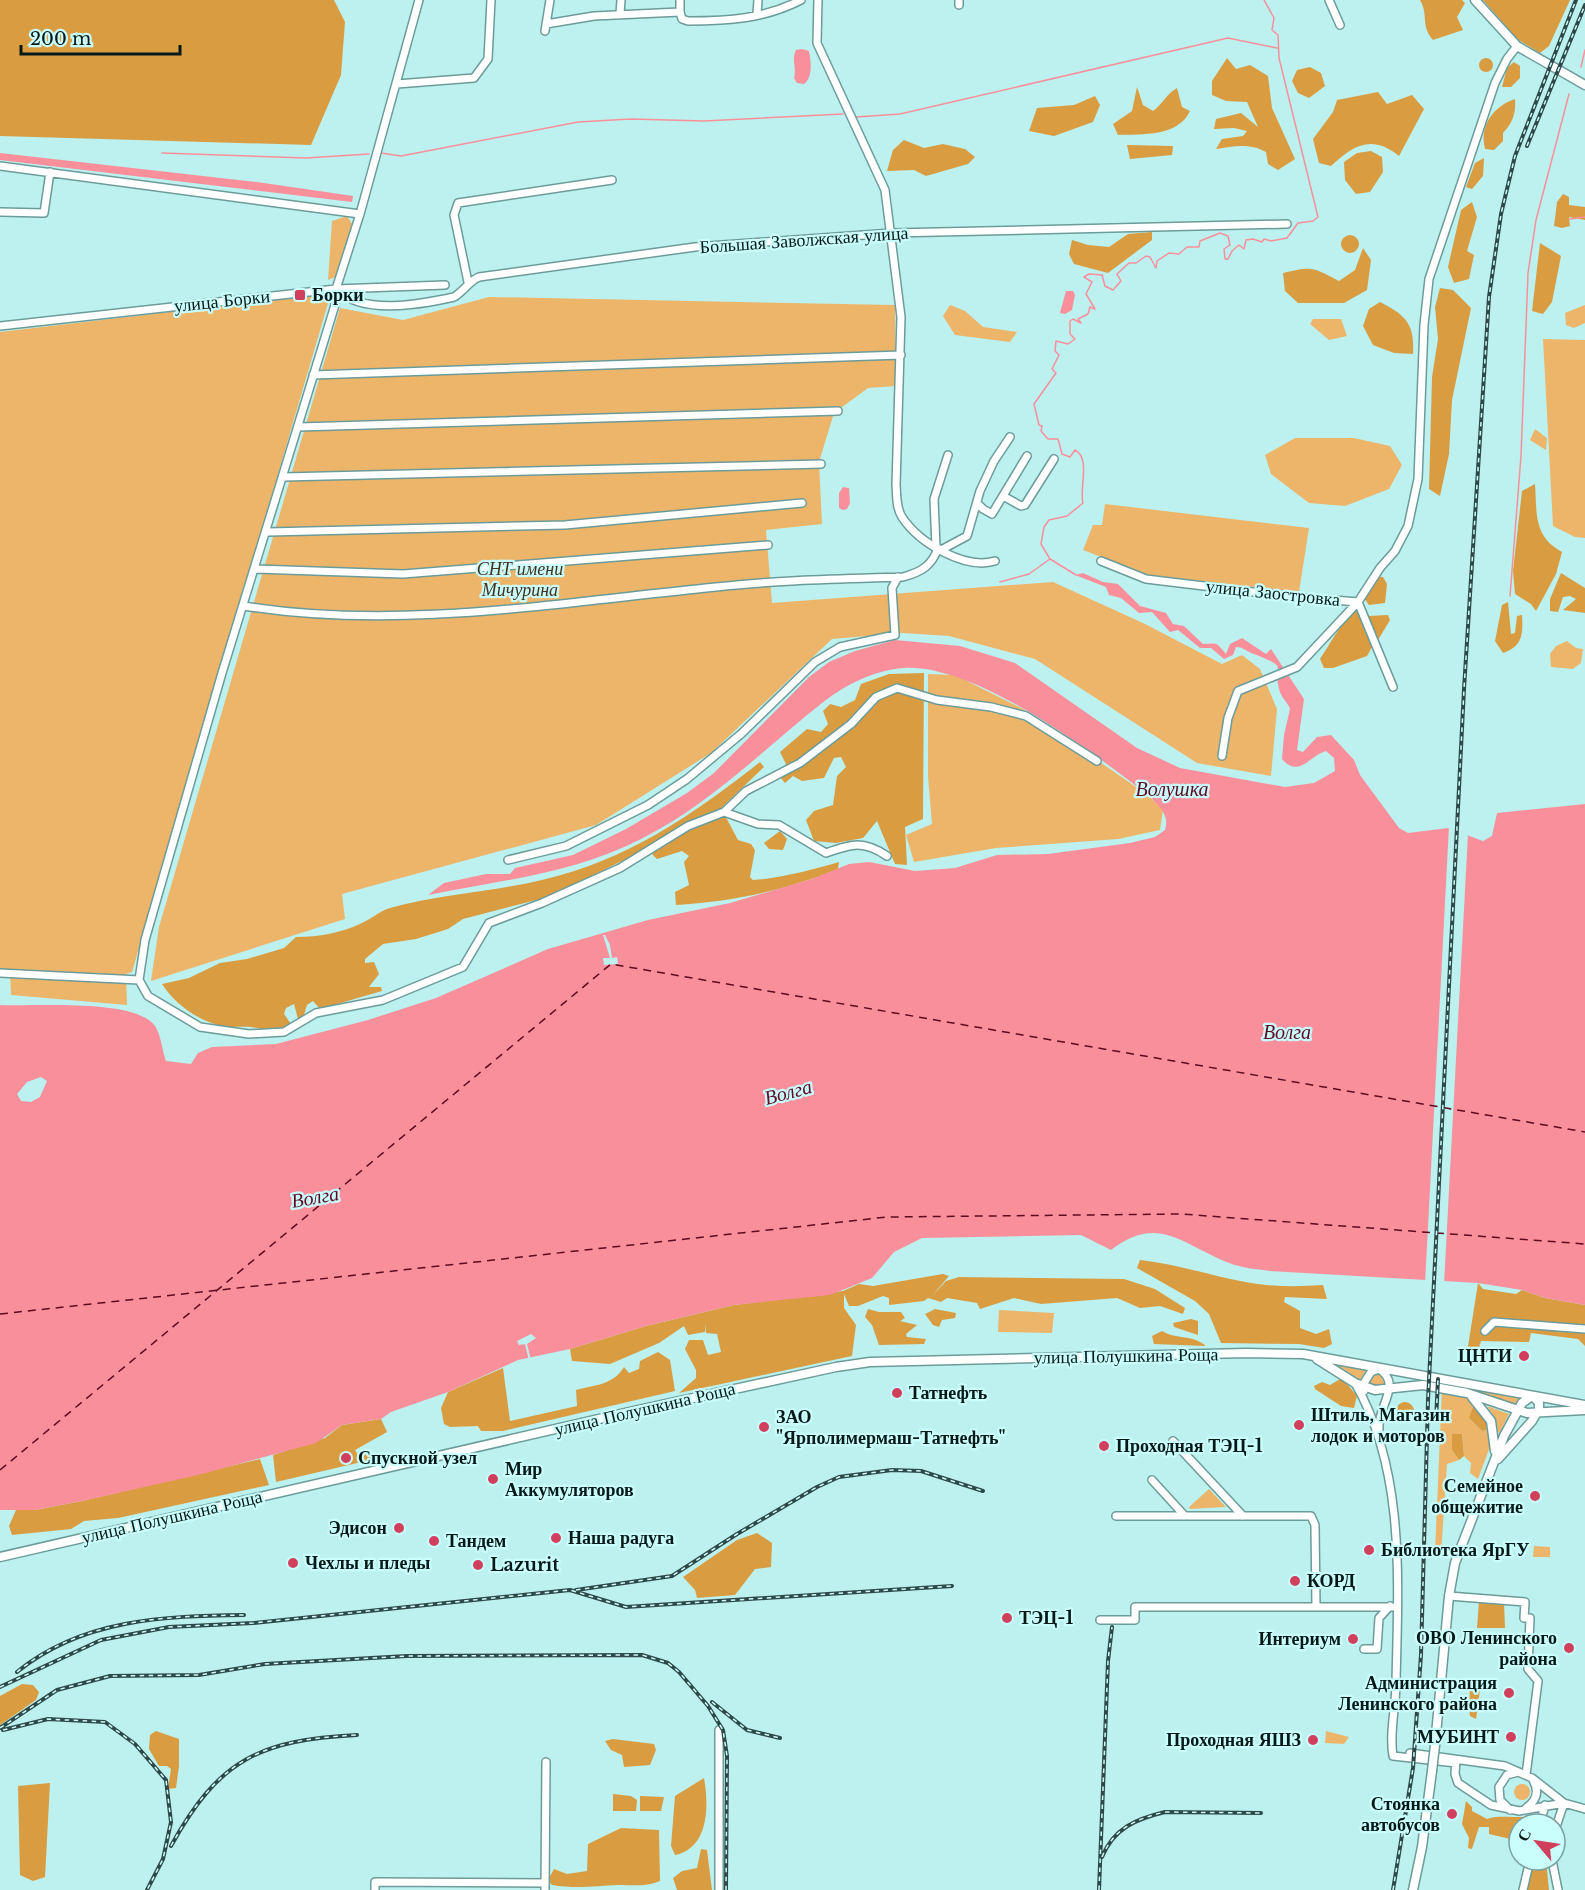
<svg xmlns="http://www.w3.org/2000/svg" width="1585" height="1890" viewBox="0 0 1585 1890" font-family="'Libre Baskerville',serif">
<rect width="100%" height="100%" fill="#bdf1ef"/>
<path fill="#edb56a" d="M347,216L352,224L335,277L328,280L332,221Z
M331,293L132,972L126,974L127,1005L11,995L10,970L0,969V332Z
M489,297L895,305L896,386L868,388L834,413L819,462L822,524L766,530L772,603L1053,582L1145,624L1222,664L1242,655L1260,669L1277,709L1271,776L1197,763L1035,659L949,636L903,633L832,639L711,753L596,825L342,894L345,919L151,981L159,927L340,308L403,320Z
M950,305L965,311L983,327L1017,332L1010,342L955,335L943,316Z
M1585,305V323L1574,328L1566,325L1565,313Z
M1313,319H1341L1347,336L1329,340L1310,324Z
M1543,339L1585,340V538L1575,537L1553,526Z
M1535,429L1547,438L1546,450L1530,440Z
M1295,438H1354L1390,446L1402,465L1389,489L1345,506L1309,503L1271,474L1265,455Z
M1105,504L1309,528L1299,592L1148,575L1083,550L1093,525H1102Z
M1567,641L1576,648L1583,649L1581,663L1573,669L1551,667L1550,654L1556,646Z
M928,674L955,675L1023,709L1149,796L1163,810L1160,830L1118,839L996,848L914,862L906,835L932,824L928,777Z
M999,1310L1054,1313L1052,1333L998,1332Z
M1334,1363L1366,1370L1360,1380Z
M1380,1374L1386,1387L1366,1383L1370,1377Z
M1462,1387H1465L1522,1398L1513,1405Z
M1442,1389L1468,1397L1481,1412L1469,1418L1482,1431L1486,1430L1487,1425L1491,1444L1478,1479L1470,1473L1471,1463L1464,1456L1462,1434L1452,1450L1459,1460L1447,1464L1441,1554L1435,1552Z
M1487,1406L1509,1414L1499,1434L1493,1415Z
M1209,1489L1226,1507L1190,1509L1189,1507Z
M1534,1546L1550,1547V1557H1533Z
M1326,1731L1349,1737L1344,1744L1325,1743Z
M1514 1792a8 8 0 1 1 16 0a8 8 0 1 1-16 0Z"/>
<path fill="#d99c41" d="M0,0H334L345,22L341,75L311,145L0,136Z
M1420,0H1462L1465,3L1457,17L1463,30L1433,40C1420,25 1429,15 1420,0Z
M1483,0H1570L1549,46L1540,53L1517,39Z
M1479 65a7 7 0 1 1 14 0a7 7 0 1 1-14 0Z
M1227,58L1236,69L1250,65L1268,76L1272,108L1295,159L1278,170L1268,164L1266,152C1250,143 1234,146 1216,149L1222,139L1243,136L1247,131L1234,128L1214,129L1216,119L1241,113L1258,127L1247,102L1226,101L1212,95V81Z
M1514,62L1520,66V78L1511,87H1502L1507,68Z
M1310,67L1321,73L1325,86L1309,98L1298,93L1292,81L1297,70Z
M1137,87L1143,105L1153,111C1163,104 1166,94 1177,88L1182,107L1190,111C1178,137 1142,134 1118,135L1113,124L1132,111Z
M1378,92L1387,104L1412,95L1424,109L1399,156C1372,134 1353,145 1331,166L1319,163L1313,139L1333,112L1337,100Z
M1095,96L1100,105L1093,122L1054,136L1029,131L1037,108L1074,105Z
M1515,99C1516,113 1513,123 1503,133V141L1494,150L1485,149C1479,127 1493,106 1515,99Z
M904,140L924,148L943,144L965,149L975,157L968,164L926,176L914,170L887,171L893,150Z
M1127,145L1173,146L1172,155L1130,159Z
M1371,151L1382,157L1383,172L1370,192L1356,194L1345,180L1344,162L1357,153Z
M1484,158L1483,176L1472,189L1466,187L1475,163Z
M1563,194L1569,197V205L1585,207V220L1569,217L1570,226L1562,228L1554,226L1557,202Z
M1472,202L1477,217L1467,251L1474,255L1469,279L1454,283L1448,267L1461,210Z
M1152,232V240L1108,273L1074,264L1069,254L1072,240L1088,245L1109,247L1128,234Z
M1341 244a9 9 0 1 1 18 0a9 9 0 1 1-18 0Z
M1540,243L1561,256L1552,302L1543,314L1532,311Z
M1363,248L1371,260L1367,290L1344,303H1298L1285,291L1283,273C1313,266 1312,267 1339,281L1355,270Z
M1440,288L1453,290L1471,308L1452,400L1449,454L1440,496L1429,489L1432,377L1438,339L1435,307Z
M1380,302C1405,315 1415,323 1413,354L1394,353L1373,345L1363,326L1369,309Z
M1535,484C1537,513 1533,536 1562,552L1556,574L1536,611L1531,604L1515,594L1513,571L1522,491Z
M1561,573L1585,588V613L1563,610L1576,599L1570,596L1563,597L1558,612L1550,611V599Z
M1376,577H1383L1387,584L1385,603L1369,605L1364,598Z
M1508,602L1511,634L1515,633L1517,616L1522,615C1523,634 1523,646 1503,653L1495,641L1502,605Z
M1359,608L1372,647L1367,656L1333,668H1324L1320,659C1329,646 1346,614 1359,608Z
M1388,615L1390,620L1378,640L1368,616Z
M924,673L923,819L905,827L907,865L895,864L877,821L863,838L836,843L814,841L806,820L814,811L833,805L837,776L846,767L841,757L834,758L824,778L802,781L793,776L785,783L778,775L786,764L780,752L807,729L821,732L828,724L823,711L830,704L841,707L855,700L861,684L889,674Z
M760,762L764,767L721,808L738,840L751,844L755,850L750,877L753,880C781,878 812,870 839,862L838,869C787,890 731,902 676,905L675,892L689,885L684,862L689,856L682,851L657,859L652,854L661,847L657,843L642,856L624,860L548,897L463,919L448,929L416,939L383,944L365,959V963L374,962L379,974L369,987H381L382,991L320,1009L313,1001L307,1005L303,1018L298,1019L294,1004L286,1008L284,1014L291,1024C270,1033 272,1030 251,1027C241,1026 231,1028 222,1026C198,1021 175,1004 162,984L189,978L220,963L247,959L284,948L296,937C319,937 341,933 362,923C371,919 380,911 390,908C439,894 492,892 542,880C626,861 694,814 760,762Z
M780,831L787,839L783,850L769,849L764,843Z
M1140,1260C1175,1264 1206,1274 1240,1281C1268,1287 1295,1287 1323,1285L1327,1299L1285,1297L1284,1302L1300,1311V1328L1316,1334L1329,1329L1332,1344L1324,1348L1299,1344L1221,1343L1209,1314L1195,1301L1137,1268Z
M943,1274L949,1276L931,1297L946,1281L959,1277L1124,1279L1155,1289L1185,1308L1183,1314L1160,1306L1140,1308L1117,1298L1041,1304L1014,1298L980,1309L977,1303L947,1298L941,1302L928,1298L924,1301L889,1305V1298L883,1296L858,1306H849L844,1294V1308L856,1325L852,1356L679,1393L696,1378V1370L685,1349L689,1340H703L708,1355L721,1352L717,1334L706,1333L705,1324V1332L688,1335L684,1326L659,1343L610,1364L572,1361L570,1349L646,1326L734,1305L843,1291L859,1284L873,1286Z
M1478,1283L1483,1289L1516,1294L1522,1290L1545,1298L1585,1305V1346L1578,1339L1531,1333L1529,1342L1481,1341L1478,1351L1467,1353Z
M868,1309L879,1312H901L905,1318L900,1321L917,1325L906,1334L907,1337L926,1339L924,1344L879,1345L872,1325L865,1317Z
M935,1309L956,1313L955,1318L942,1320L939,1327L933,1325L925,1314Z
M1191,1319L1198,1321V1335L1174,1327L1173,1323Z
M1162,1331C1177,1340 1192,1334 1206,1346L1154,1344L1152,1336Z
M658,1352L670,1360L675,1391L503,1431H481L478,1426L450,1427L444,1424L441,1408L448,1392L503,1368L510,1421L577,1406L576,1390C595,1385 613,1385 624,1367L629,1373L639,1369L640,1361Z
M1342,1378L1357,1396L1354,1408L1341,1406L1315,1389L1314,1386L1322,1382L1330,1385Z
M1396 1411a9 9 0 1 1 18 0a9 9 0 1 1-18 0Z
M1473,1407C1481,1412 1488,1419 1486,1430L1482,1431L1469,1418Z
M381,1419L387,1432L355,1450L358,1455L367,1454L372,1458L366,1461L276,1482L273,1455L325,1438L342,1425Z
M1452,1434H1462L1464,1456L1459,1460L1452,1450Z
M260,1459L269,1485L118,1518L84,1521L71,1529L12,1535L9,1526L16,1510H35L82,1501Z
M757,1533L772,1543L771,1567L755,1569L735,1595L697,1598L695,1590L683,1577L737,1540Z
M1479,1601L1504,1602L1505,1628H1477Z
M1481,1682L1476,1719L1470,1716C1468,1706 1471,1695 1469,1685Z
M22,1684L33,1685L39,1692L36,1700L0,1725V1696Z
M156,1731L179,1739V1766L176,1788L168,1789L171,1769L167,1766H159L149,1749L150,1735Z
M613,1739L654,1744L656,1750L650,1765L624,1767L622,1755L611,1750L605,1741Z
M704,1778C709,1806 709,1848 675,1855L671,1846L675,1796Z
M50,1783L45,1877L33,1881L20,1875L18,1786Z
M613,1794L631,1796L637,1800L636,1811H613Z
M640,1796L664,1797L661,1811H640Z
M1466,1801L1472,1807V1811L1487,1819C1497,1814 1522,1819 1536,1816L1535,1824H1519V1841L1489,1834V1827H1479L1472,1849L1468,1848L1469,1838L1462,1824Z
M621,1828L659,1830L660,1881C645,1887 634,1885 618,1885C594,1886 577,1889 552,1885L548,1880L554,1869L567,1874L587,1871L588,1844Z
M701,1849L707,1850L712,1890H677L673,1878L682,1871L697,1868Z
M1535,1860H1546L1549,1890H1527Z"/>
<path fill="#f98f9b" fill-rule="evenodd" d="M802,49L809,51C811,61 813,77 804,84L797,83L794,78C797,67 791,60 796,50Z
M0,153L257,182L353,196L352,202L0,160Z
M1066,291H1073L1075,295L1072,310L1065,314L1060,313Z
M843,487L849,488L850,503L847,509L843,510L839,508V493Z
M1083,573L1103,582L1118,584L1140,606L1166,613L1173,624L1184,626L1203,644C1218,643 1216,642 1226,654L1230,644L1242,638L1266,654L1271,649L1304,699L1297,750L1303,752L1317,737L1331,735L1354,760L1360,775L1399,828L1408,833L1448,828L1483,841L1492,836L1497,813L1585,804V1305L1545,1298L1522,1290L1478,1283L1270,1271C1256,1269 1242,1268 1229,1263C1183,1245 1158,1213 1111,1250L1081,1235L922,1238L894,1252L872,1278L830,1295L734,1305L646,1326L570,1349L518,1360L448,1392L391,1412L381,1419L342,1425L316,1443L198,1475L82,1501L35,1510H0V1005C32,1007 135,998 155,1026C161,1035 162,1050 166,1061L191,1064L198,1053L212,1047L276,1044L368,1020L436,998L548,949L648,920L730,903L812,879L849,864L869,862L915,871L955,868L997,855L1048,854L1130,843L1155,837L1165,830C1170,815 1159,806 1149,796C1093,752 976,664 904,668C874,670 845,685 822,703C763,750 709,805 641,839C573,874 501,880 428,895L444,883L486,874H510L515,868L573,855L626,829L687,793L714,773L809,677L829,662L855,651L895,640L960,646L1015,663L1137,748L1180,768L1285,787L1314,783L1335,771L1334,758L1326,751C1310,755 1299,779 1282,759L1284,735L1290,709C1288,703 1282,698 1280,692C1271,664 1292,669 1254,654C1247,652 1244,647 1236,647L1233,655L1224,659L1211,648H1200L1178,630L1170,632L1152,612L1139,613L1121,598L1109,595L1106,587L1075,575ZM41,1077L47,1081L40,1097L31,1102L21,1101L17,1094L27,1082Z"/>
<path fill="#bdf1ef" d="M1449,826L1468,834L1444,1284H1425Z
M603,935H605L610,945L612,958L617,957L618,964L604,965L603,958H610Z
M531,1334L536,1338L527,1344L531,1360L529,1361L525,1344L519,1345L517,1341Z"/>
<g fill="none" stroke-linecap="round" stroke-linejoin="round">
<path stroke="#f98f9b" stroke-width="1.5" d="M1581,67L1585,50
M856,117L900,114L1228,38L1277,48
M162,153L306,158L369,154
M381,153L401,156L578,122L631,119L704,121L843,114
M1570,219L1585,217
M1076,575L1050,559L1041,544L1044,527L1049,520L1067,516L1083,503C1079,489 1091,458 1075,450L1070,457L1062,454L1058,439H1048L1041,431L1042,426L1039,425L1034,404L1056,373L1052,369L1059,355L1055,351L1056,341L1068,344L1075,339L1070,334V321L1073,319L1081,323L1078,319L1088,314L1090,307L1095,309L1086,294L1092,282L1084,277L1089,274L1102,275L1105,286L1113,290L1121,281L1117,274L1129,263H1136L1146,256L1150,257L1156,268L1157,261L1169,253L1179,254L1187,247H1199L1200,241L1220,233L1228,236L1230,245L1224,249L1225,259H1228L1232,251L1239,245L1244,249L1246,240L1253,239L1262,242L1264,239L1271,241L1287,238L1298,223L1313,221L1318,217L1279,58L1278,35L1272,30L1274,18L1264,0
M1000,582L1029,574L1050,559
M1510,596L1521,456L1528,273L1536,220L1569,94"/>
<path stroke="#5e0a20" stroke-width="1.5" stroke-dasharray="8 6" stroke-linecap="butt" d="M0,1314L887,1217L1181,1214L1585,1244
M0,1470L611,964L1585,1132"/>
<g stroke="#6b9c9a" stroke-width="10">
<path id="minor" d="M419,0L360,214L336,289L335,305L222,673L145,940L139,980L148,996L200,1027L249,1034L284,1032L316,1013L383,1000L463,967L489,923L542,903L620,868L688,826L724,812L758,824L779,825L826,853C852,844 863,840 887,856
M818,0L817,43L885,190L901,317L896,485C897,496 896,508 902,517C919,543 965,570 995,561
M959,0V5
M1329,0L1340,25
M680,12V0
M620,14L621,0
M757,14L758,0
M546,24L594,16L680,12L682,19L688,21C728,21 764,19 801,0
M545,31L550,0
M397,84L474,78L488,59L491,0
M0,166L360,214
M0,212L44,213L50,172
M468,282L454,215L458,203L612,180
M336,289C363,316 422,304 454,297C464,291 468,282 479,277L695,247L892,233L1287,224
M0,326L336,289L445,285
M313,375L901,355
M299,427L838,411
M284,477L821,464
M1003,496L1021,506L1025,505L1054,459
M977,503L983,509L992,514L1027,456
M268,532L565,525L802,503
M936,547L934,499L948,455
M941,550L967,536L980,491L994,461L1010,437
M1101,561L1146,579L1295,597L1358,602L1393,687
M256,569L403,574L768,545
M244,606C398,631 563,602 716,587C778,580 841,579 903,577C921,572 932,566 938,548
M1222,756L1228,718L1238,691L1297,667L1358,602L1380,568L1395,551L1408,526L1418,479L1424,325L1429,279L1495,83L1507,59L1517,46
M724,812L746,791L800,763L851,724L876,697L897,688L937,700L991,707L1026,716L1097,761
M508,860L566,846L648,805L687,779L741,734L815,662L840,647L895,635L892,588L898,577
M0,973L139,980
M1485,1331L1494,1322L1585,1329
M1355,1383C1406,1471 1398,1584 1396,1683C1396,1707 1389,1732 1393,1756L1456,1763
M1364,1391V1383L1371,1372L1379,1369C1403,1384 1377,1407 1379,1429
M1173,1441L1243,1516
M1152,1480L1184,1515
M1116,1516H1311L1315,1525L1316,1607
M1449,1596L1525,1602L1524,1618H1530L1528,1669L1538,1681L1526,1775
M1100,1620H1135V1607H1397
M1364,1649H1377L1379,1618L1390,1606
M1410,1753L1505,1766L1532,1778L1564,1803L1585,1809
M1456,1760L1455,1774L1458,1783L1491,1805L1519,1811L1564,1803
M1526,1808C1536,1801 1540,1792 1533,1780
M1510,1810L1500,1800L1499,1787L1507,1775L1518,1772
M1540,1824L1545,1805
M1555,1830L1564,1803
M1552,1860L1558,1890
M375,1890V1882L545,1883
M545,1890L546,1762
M719,1890V1730
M1523,1890L1530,1860"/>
</g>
<g stroke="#6b9c9a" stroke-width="11">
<path id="major" d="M1475,0L1517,46L1585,85
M1317,1359L1355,1383L1375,1390L1423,1385L1467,1393L1527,1413L1585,1410
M1472,1397L1491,1421L1495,1451
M1498,1459L1532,1421L1539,1409V1403L1533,1396
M0,1557L638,1410L836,1367L870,1362L1246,1353L1303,1354L1585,1405
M1435,1745L1449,1596L1455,1563L1504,1436L1522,1403L1532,1396
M1413,1890L1422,1847L1432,1771"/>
</g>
<use href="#minor" stroke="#fff" stroke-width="7"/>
<use href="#major" stroke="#fff" stroke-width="8"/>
<g stroke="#2e4949" stroke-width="4">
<path id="rail" d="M1527,146L1585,5
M1436,1421L1438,1379
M576,1590L672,1576L737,1534L817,1487L839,1477L892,1470L921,1471L983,1491
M17,1672C82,1619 164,1616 244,1615
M0,1687L101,1640L169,1627L253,1623L570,1590L626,1607L952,1586
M712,1702L747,1730L780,1738
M0,1728L57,1690L110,1676L199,1675L265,1664L407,1656L642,1655L668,1663L679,1672L708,1706L723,1730L727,1756L726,1890
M3,1730L48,1719L105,1722L135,1744L166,1780L171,1822L163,1859L147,1890
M171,1846C219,1759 260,1740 357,1735
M1102,1857C1114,1828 1136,1819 1165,1812L1261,1813
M1099,1890L1108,1661L1112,1627
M1393,1890L1413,1768L1421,1655L1428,1400L1464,689L1489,297L1501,214L1515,156L1576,0"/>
</g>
<use href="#rail" stroke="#cafefc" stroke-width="1.5" stroke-dasharray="4.5" stroke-linecap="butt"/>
<g stroke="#6b9c9a" stroke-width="11" stroke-linecap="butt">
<path id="major-bridge" d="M1432,1771L1435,1745"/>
</g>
<use href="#major-bridge" stroke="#fff" stroke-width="8"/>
</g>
<g fill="#d0405c" stroke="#cafefc" stroke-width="2">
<rect x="294" y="289" width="12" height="12" rx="3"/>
<circle cx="1524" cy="1356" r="6"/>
<circle cx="897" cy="1393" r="6"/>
<circle cx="1299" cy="1425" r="6"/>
<circle cx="764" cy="1427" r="6"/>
<circle cx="1104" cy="1446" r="6"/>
<circle cx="346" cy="1458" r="6"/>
<circle cx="493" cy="1479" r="6"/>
<circle cx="1535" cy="1496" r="6"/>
<circle cx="399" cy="1528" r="6"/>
<circle cx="556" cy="1538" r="6"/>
<circle cx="434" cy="1541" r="6"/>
<circle cx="1369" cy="1550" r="6"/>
<circle cx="293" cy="1563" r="6"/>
<circle cx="478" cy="1565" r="6"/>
<circle cx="1295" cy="1581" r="6"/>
<circle cx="1007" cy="1618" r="6"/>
<circle cx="1353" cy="1639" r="6"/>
<circle cx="1569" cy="1648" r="6"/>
<circle cx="1509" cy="1693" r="6"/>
<circle cx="1511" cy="1737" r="6"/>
<circle cx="1313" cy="1740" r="6"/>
<circle cx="1452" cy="1814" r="6"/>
</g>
<g text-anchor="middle" stroke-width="4.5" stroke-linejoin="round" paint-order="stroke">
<g font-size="18" fill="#051919" stroke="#cafefc">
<text transform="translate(804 240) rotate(-4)" y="6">Большая Заволжская улица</text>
<text transform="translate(222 301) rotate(-6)" y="6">улица Борки</text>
<text transform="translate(1273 593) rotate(6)" y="6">улица Заостровка</text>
<text transform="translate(1126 1356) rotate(-1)" y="6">улица Полушкина Роща</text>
<text transform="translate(645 1409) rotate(-13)" y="6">улица Полушкина Роща</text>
<text transform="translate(172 1517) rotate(-13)" y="6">улица Полушкина Роща</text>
</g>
<g font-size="18" font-weight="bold" fill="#051919" stroke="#cafefc" text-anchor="start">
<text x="312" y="301">Борки</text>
<text x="1512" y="1362" text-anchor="end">ЦНТИ</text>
<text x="909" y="1399">Татнефть</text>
<text x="1311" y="1421">Штиль, Магазин<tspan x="1311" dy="21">лодок и моторов</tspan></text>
<text x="776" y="1423">ЗАО<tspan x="776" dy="21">"Ярполимермаш-Татнефть"</tspan></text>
<text x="1116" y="1452">Проходная ТЭЦ-1</text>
<text x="358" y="1464">Спускной узел</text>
<text x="505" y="1475">Мир<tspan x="505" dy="21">Аккумуляторов</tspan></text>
<text x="1523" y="1492" text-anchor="end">Семейное<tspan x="1523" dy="21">общежитие</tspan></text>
<text x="387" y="1534" text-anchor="end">Эдисон</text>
<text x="568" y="1544">Наша радуга</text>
<text x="446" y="1547">Тандем</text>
<text x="1381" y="1556">Библиотека ЯрГУ</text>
<text x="305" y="1569">Чехлы и пледы</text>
<text x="490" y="1571">Lazurit</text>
<text x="1307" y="1587">КОРД</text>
<text x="1019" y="1624">ТЭЦ-1</text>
<text x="1557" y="1644" text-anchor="end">ОВО Ленинского<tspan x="1557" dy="21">района</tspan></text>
<text x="1341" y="1645" text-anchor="end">Интериум</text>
<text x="1497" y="1689" text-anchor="end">Администрация<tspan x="1497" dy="21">Ленинского района</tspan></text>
<text x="1499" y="1743" text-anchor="end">МУБИНТ</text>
<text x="1301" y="1746" text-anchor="end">Проходная ЯШЗ</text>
<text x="1440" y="1810" text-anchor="end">Стоянка<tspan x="1440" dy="21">автобусов</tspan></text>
</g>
<g font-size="18" font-style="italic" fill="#42331f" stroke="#cafefc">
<text x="520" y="575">СНТ имени<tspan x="520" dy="21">Мичурина</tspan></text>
</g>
<g font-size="20" font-style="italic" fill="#5e0a20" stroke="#cafefc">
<text x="1172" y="796">Волушка</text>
<text x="1287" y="1039">Волга</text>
<text transform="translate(788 1092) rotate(-15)" y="7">Волга</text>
<text transform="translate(315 1197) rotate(-10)" y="7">Волга</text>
</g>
</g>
<g transform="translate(1537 1842) rotate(299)"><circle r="28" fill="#cafefc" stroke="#7ba2a1" stroke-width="1.5"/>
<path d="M0-4.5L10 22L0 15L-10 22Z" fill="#d0405c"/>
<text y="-9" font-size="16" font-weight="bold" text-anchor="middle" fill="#051919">С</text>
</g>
<path d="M21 45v9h159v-9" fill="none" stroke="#051919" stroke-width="3"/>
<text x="30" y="45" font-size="18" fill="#051919" stroke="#cafefc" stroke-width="4.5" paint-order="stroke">200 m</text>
</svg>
